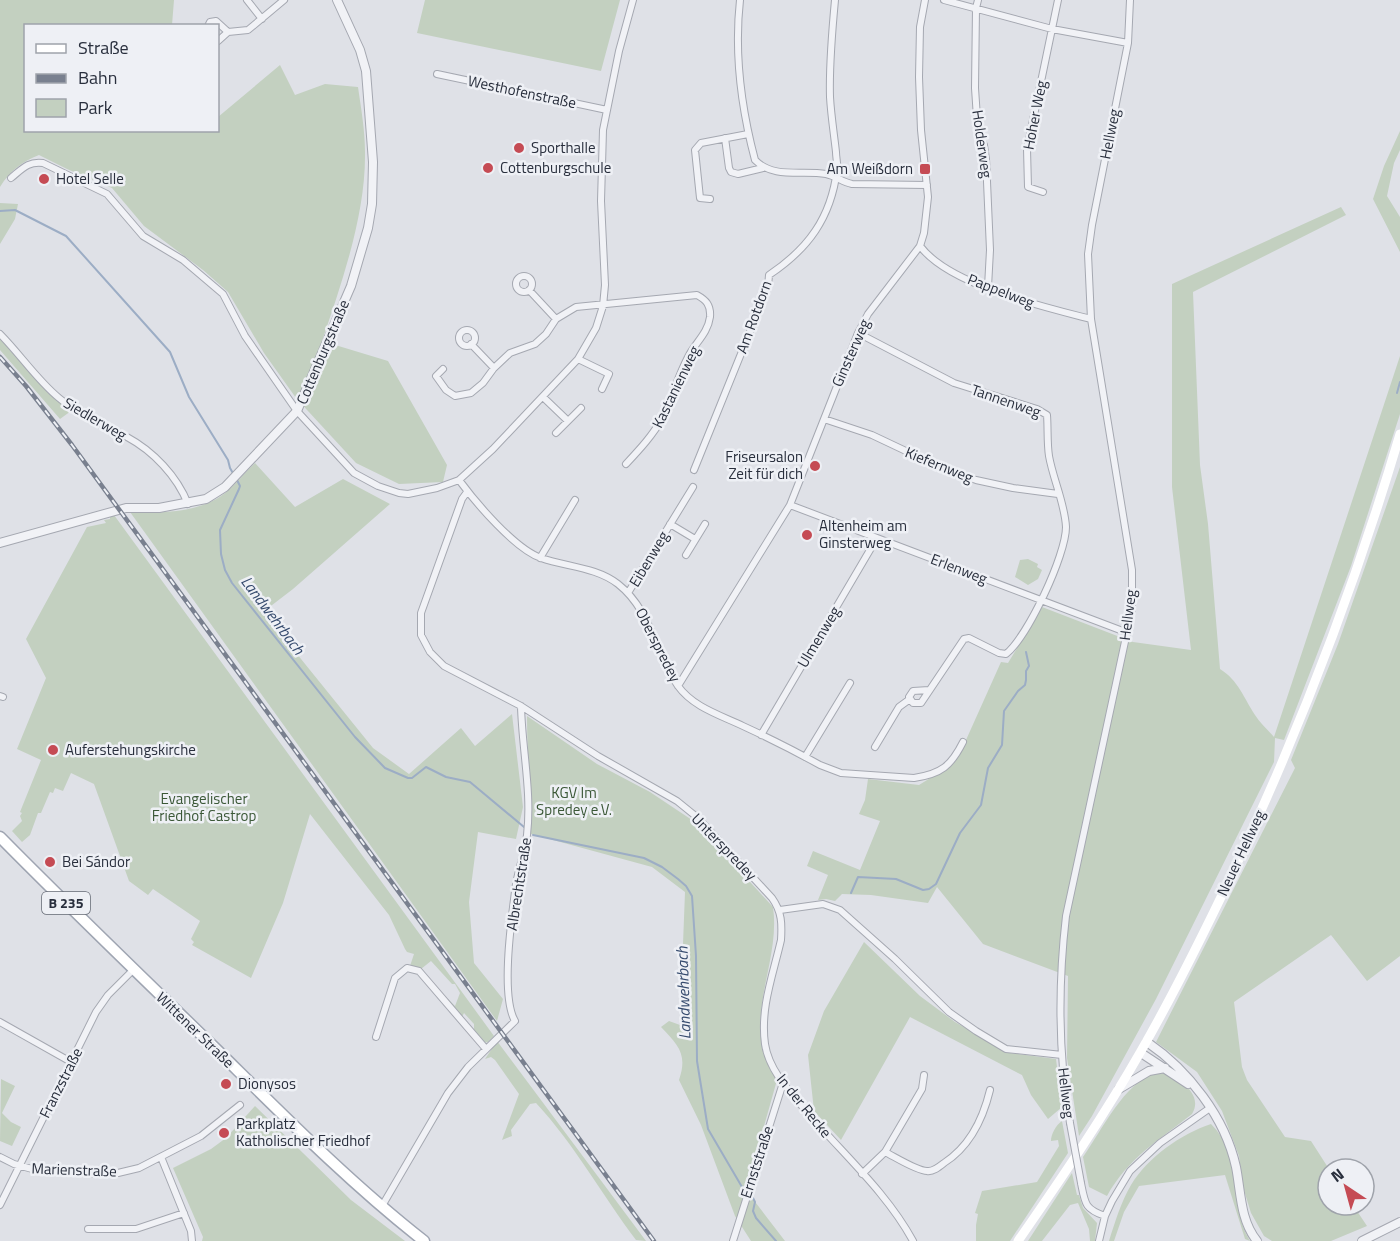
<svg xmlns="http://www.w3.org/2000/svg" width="1400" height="1241" viewBox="0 0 1400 1241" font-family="'Titillium Web',sans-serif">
<rect width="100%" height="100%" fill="#dfe1e7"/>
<path fill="#c3d0c0" d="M0,0H174L172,25L26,26V130H218V117L280,65L295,95L325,84L358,87C361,108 365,130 365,152C366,214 342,282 322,341L388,361L447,465L443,482L399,484L356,463L296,398L264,353L228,292L203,270L144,226L112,188L67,169L39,155C21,162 10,171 0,187Z
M425,0H620L601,71L417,33Z
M1400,131V150L1394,163L1387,196L1400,217V252L1373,199L1384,166Z
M0,203L18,204L15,219L0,244Z
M1341,207L1346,215L1193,292L1200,465L1208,524L1220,669C1238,680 1244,698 1255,715C1260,723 1268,730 1274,737L1400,356V414L1351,566L1284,740L1275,738L1274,762L1156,999L1092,1116L1079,1136L1067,1058L1068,976L983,944L937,887L928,903L871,895L842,894L835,901L826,899L818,900L828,875L807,866L813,851L860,870L880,821L859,814L865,800L868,779L919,785L953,764L966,740L1001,662L1008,663L1042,607L1133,642L1191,650L1172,487V284Z
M0,338L48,393L71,411L60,419L0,350Z
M255,463L295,507L343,479L390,504L293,589L263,612L373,748L409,774L461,728L475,746L512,714L523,807L516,839L478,832L469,902L474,963L503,999L497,1021L130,512C160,513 196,513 221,496C234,487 244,473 255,463Z
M1400,467V956L1367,981L1331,935L1234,1002L1242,1067L1247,1080L1285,1137L1311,1141L1329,1169L1328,1205H1353L1367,1226L1331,1241H1272L1264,1236L1251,1213L1243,1187L1239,1156L1222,1111L1197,1072L1156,1042L1295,768L1291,760L1338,644Z
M114,515L494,1036L488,1042L484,1043L474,1031V1024L464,1013L462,1017L448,1001V999L455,1006L460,993L455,984H452L431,961L421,969L410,966L414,954L407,952L405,949L389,915L310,814L283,903L251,978L192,945L194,942L191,939L200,921L153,889L148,895L129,881L94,784L71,773L63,791L55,788L53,793L50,792L41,813H38L30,835L22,842L12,831L22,821L20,816L22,813L20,812L41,760L17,749L46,678L26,639L87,527L106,523L104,520L110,519V516Z
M1028,559L1038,564L1037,567L1042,570L1038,579L1028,585L1015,577L1020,560Z
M527,716L597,764L650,792L695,822L773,907C780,955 752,1002 763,1050C766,1060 772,1070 777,1080L746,1190L785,1241H751L735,1216L701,1125L679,1080C688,1054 678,1045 661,1027L669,1021L680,1025L685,1015L681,1003L687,986L683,944L685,892L652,867L531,834C531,795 527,755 527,716Z
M864,942L920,996L955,1022L1010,1053L1056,1059L1062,1107L1048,1119L1031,1095L1022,1075L910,1017L841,1140L814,1111L808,1055L824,1011Z
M497,1041L646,1241L636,1240C602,1195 575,1145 536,1103L530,1104L511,1130L512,1136L502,1140L519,1094L495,1060L491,1057L485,1059Z
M1156,1072C1175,1074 1205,1093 1192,1114C1159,1140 1128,1158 1107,1196L1089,1187L1083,1157C1102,1130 1124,1083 1156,1072Z
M1,1079L15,1086L2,1113L11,1122L21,1127L12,1146L0,1141Z
M255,1106L351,1200L405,1241H202L203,1237L173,1168L211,1149L226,1138Z
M1062,1121L1068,1153L1010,1241H976V1225L978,1214L975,1213L982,1191L1037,1182L1059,1146L1058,1140L1051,1141C1051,1134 1056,1125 1062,1121Z
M1211,1124C1243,1155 1228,1206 1250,1241L1245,1239L1225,1175L1139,1186L1124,1212L1114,1241H1109C1115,1222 1121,1202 1131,1185C1148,1157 1181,1134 1211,1124Z
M1072,1173L1077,1195H1079L1083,1208L1097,1223L1095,1241H1090L1089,1229L1078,1203L1070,1205L1042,1241H1028Z"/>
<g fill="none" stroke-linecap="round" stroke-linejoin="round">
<path stroke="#9cadc5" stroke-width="2" d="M0,211L15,210L66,236L170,352L189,397L228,460L230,468L234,475
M1397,393L1400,382
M237,480L240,486L239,489L220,530L221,554L225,570L232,583L355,737L385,768L408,778H412L426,767L446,777L470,782L524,827
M533,835L644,858L662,867L678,879L686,886L692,896L696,956L697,1061L708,1129L742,1187L753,1198L755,1202L753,1211L756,1218L776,1241
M851,893L858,877L896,879L923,890L929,889L936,884L960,833L981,805L988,768L1002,745L1004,711L1018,691L1025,685L1026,680V671L1029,666L1026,652"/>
<g stroke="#a5a8b1" stroke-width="8">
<path id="minor" d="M247,0L262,19
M740,0C734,54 741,107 755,160C773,179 802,170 826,174C836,176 842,182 852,184L927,185
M944,0L1052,29L1128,43
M978,0L976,8L975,88L978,133L984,145L986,159L990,250L988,287
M208,26L210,22L216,21L228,32
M218,41L228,32L248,30L284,0
M437,74L607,110
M725,138L729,168L731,172L738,174L763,168
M11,178C22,169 28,161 43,163L107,194L143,236L183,260L223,294L245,336L297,411L354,473L378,486L399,493L408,494L437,488L459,480L493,449L578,359L596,328L603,306L605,285L601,201L603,130L619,51L633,0
M1043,192L1028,187L1027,149L1058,0
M710,199L700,198L695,150L701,143L748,134
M920,246C949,285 1044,307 1091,319
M516 284a8 8 0 1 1 16 0a8 8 0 1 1-16 0Z
M529,290L556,319
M459 338a8 8 0 1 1 16 0a8 8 0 1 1-16 0Z
M858,333L954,383L1037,409L1047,415C1048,428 1047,443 1049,456C1053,479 1065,504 1066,527C1066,555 1028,636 1006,654L999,653L969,638L964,639L921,703H913L909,697L913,691L929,690
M0,334C20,354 37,380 59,398C79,415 104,424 127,437C153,451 177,476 188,504
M471,344L494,368
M578,359L609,374L602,389
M443,369L436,376L446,390L455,396L471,393L483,383L494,368L510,353L535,344L546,334L556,319L576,307L697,295C706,300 711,305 710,317C708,333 695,343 688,357C678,376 672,397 663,417C653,435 640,449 626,464
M543,397L568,421
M824,419L872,435L946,470L976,480L1013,488L1058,494
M556,433L581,408
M694,470L768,287L769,275C808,249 831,218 837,170C838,165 836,158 836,152C834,134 831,115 830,97C829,64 832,32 835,0
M459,480C476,503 515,549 541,558C567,567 596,567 618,584C651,610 655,652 678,686C693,707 720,715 743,726C769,738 795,751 820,765L841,773L914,778C941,774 951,766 963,742
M467,492L462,499L421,613V635L430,652L444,666L521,706L598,756L677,801L698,818L772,898C782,912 782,924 781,940C773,975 760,1008 765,1044C769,1071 791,1093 808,1113C844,1155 887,1193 913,1241
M790,505L1128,633
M670,524L695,539
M686,555L705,524
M540,558L575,500
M628,593L693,487
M678,686L790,505L858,333L868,314L920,246L924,233L928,197L921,130L919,77L920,27L925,0
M0,696L3,697
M761,735L877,538
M875,747L899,707L910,699
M805,757L850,683
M780,910L823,904L840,910L895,959L949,1012L976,1031L1006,1049L1062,1055
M0,1022L71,1062
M376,1037L395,978L407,968L419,971L486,1049
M1070,1123C1058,1054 1058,985 1066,916L1132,609V570L1091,319L1088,254L1092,225L1128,43L1130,0
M885,1152C895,1157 917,1171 927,1171C933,1172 939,1167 944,1163C969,1147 983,1119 990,1090
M0,1157L14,1164L32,1169L100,1174L118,1173L139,1168L201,1136L240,1105
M161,1157L191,1231L192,1241
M862,1174L885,1152L922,1089L924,1075
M1081,1183C1085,1204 1085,1209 1105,1216
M0,1205L96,1012L108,995L133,970
M382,1206L448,1093L468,1067L515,1021C500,995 512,915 516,884C519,868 525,851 527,835C532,792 522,749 521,706
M88,1229H136L184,1213
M733,1241L783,1083
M1099,1241L1105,1216L1112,1201L1130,1171L1160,1143L1210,1108"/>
</g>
<g stroke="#a5a8b1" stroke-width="10">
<path id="tertiary" d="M0,543L126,508H159L206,499L225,487L297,411L351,286L368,228L372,204L373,162L366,71L360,50L337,0
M1147,1042C1188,1070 1225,1117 1236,1167C1241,1192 1240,1220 1257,1241
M1141,1053L1188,1084
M1119,1089L1149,1071L1165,1068
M1362,1241L1400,1222"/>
</g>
<g stroke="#9fa5b2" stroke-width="13">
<path id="primary" d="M0,837C71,909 144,979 217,1050C284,1116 350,1183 424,1241"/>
</g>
<use href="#minor" stroke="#f1f2f6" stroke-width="6"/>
<use href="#tertiary" stroke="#f1f2f6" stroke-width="8"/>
<path stroke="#fff" stroke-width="9" d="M1018,1241C1061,1179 1104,1116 1141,1051C1175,992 1205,931 1234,870C1300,729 1356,583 1400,434"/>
<use href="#primary" stroke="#fff" stroke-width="10"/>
<g stroke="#79808f" stroke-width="4.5">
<path id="rail" d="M0,357L26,386L72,445L654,1241"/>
</g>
<use href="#rail" stroke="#eef0f5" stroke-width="2" stroke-dasharray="7" stroke-linecap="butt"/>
<g stroke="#a5a8b1" stroke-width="8" stroke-linecap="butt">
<path id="minor-bridge" d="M1070,1123L1081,1183"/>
</g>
<use href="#minor-bridge" stroke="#f1f2f6" stroke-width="6"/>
</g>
<g fill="#c54b54" stroke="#eef0f5" stroke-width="2">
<circle cx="519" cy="148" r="6"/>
<circle cx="488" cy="168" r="6"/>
<rect x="919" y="163" width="12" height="12" rx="3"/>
<circle cx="44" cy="179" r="6"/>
<circle cx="815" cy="466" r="6"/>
<circle cx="807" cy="535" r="6"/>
<circle cx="53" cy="750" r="6"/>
<circle cx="50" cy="862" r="6"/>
<circle cx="226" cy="1084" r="6"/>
<circle cx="224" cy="1133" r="6"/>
</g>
<g text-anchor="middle" stroke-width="5" stroke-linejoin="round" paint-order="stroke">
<rect fill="#eef0f5" stroke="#646974" stroke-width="1.5" x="42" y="892" width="48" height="22" rx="4.5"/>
<g font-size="14" font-weight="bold" fill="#292f3d">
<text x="66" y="908">B 235</text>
</g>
<g font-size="15" fill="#292f3d" stroke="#eef0f5">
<text transform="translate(522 92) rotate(12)" y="5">Westhofenstraße</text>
<text transform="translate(1035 115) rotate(-79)" y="5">Hoher Weg</text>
<text transform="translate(1110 134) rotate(-79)" y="5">Hellweg</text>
<text transform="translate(982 144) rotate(82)" y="5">Holderweg</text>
<text transform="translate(1001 291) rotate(21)" y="5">Pappelweg</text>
<text transform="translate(754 317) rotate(-70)" y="5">Am Rotdorn</text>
<text transform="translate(323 352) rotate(-67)" y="5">Cottenburgstraße</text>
<text transform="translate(851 353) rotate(-66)" y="5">Ginsterweg</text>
<text transform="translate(676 387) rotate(-64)" y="5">Kastanienweg</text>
<text transform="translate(1006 401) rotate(19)" y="5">Tannenweg</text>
<text transform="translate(95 419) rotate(30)" y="5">Siedlerweg</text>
<text transform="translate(939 465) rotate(22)" y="5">Kiefernweg</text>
<text transform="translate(649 559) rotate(-59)" y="5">Eibenweg</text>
<text transform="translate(959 569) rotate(21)" y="5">Erlenweg</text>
<text transform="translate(1128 615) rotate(-83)" y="5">Hellweg</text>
<text transform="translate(819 637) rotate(-59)" y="5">Ulmenweg</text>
<text transform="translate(658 645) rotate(63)" y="5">Oberspredey</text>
<text transform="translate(724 847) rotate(46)" y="5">Unterspredey</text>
<text transform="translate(1241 853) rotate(-65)" y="5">Neuer Hellweg</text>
<text transform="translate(519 884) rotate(-81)" y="5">Albrechtstraße</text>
<text transform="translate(195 1030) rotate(44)" y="5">Wittener Straße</text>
<text transform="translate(61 1083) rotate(-63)" y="5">Franzstraße</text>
<text transform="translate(1066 1093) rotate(83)" y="5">Hellweg</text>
<text transform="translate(804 1106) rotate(51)" y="5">In der Recke</text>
<text transform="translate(757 1162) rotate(-72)" y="5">Ernststraße</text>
<text transform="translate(74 1170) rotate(2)" y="5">Marienstraße</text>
</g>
<g font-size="15" fill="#292f3d" stroke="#eef0f5" text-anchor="start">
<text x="531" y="153">Sporthalle</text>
<text x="500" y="173">Cottenburgschule</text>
<text x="913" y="174" text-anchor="end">Am Weißdorn</text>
<text x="56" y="184">Hotel Selle</text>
<text x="803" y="462" text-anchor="end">Friseursalon<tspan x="803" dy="17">Zeit für dich</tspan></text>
<text x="819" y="531">Altenheim am<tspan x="819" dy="17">Ginsterweg</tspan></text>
<text x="65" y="755">Auferstehungskirche</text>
<text x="62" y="867">Bei Sándor</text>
<text x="238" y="1089">Dionysos</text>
<text x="236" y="1129">Parkplatz<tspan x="236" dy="17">Katholischer Friedhof</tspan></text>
</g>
<g font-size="15" fill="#3b5837" stroke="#eef0f5">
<text x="574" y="798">KGV Im<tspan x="574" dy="17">Spredey e.V.</tspan></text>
<text x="204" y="804">Evangelischer<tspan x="204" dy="17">Friedhof Castrop</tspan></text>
</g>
<g font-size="16" font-style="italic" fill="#364b6e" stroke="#eef0f5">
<text transform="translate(273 615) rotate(53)" y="6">Landwehrbach</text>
<text transform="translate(683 993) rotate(-92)" y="6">Landwehrbach</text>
</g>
</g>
<rect x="24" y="24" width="195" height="108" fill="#eef0f5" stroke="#9fa3ab" stroke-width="1.5"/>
<rect x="36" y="44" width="30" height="9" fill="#ffffff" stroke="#9fa3ab" stroke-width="1.5"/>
<text x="78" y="54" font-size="18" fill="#292f3d">Straße</text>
<rect x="36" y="74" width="30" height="9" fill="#79808f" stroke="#9fa3ab" stroke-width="1.5"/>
<text x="78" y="84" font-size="18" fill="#292f3d">Bahn</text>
<rect x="36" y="99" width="30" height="18" fill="#c3d0c0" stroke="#9fa3ab" stroke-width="1.5"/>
<text x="78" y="114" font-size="18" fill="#292f3d">Park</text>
<g transform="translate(1346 1187) rotate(324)"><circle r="28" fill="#eef0f5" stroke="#9fa3ab" stroke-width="1.5"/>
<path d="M0-4.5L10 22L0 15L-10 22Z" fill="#c54b54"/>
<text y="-9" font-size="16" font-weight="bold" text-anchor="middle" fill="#292f3d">N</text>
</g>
</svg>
